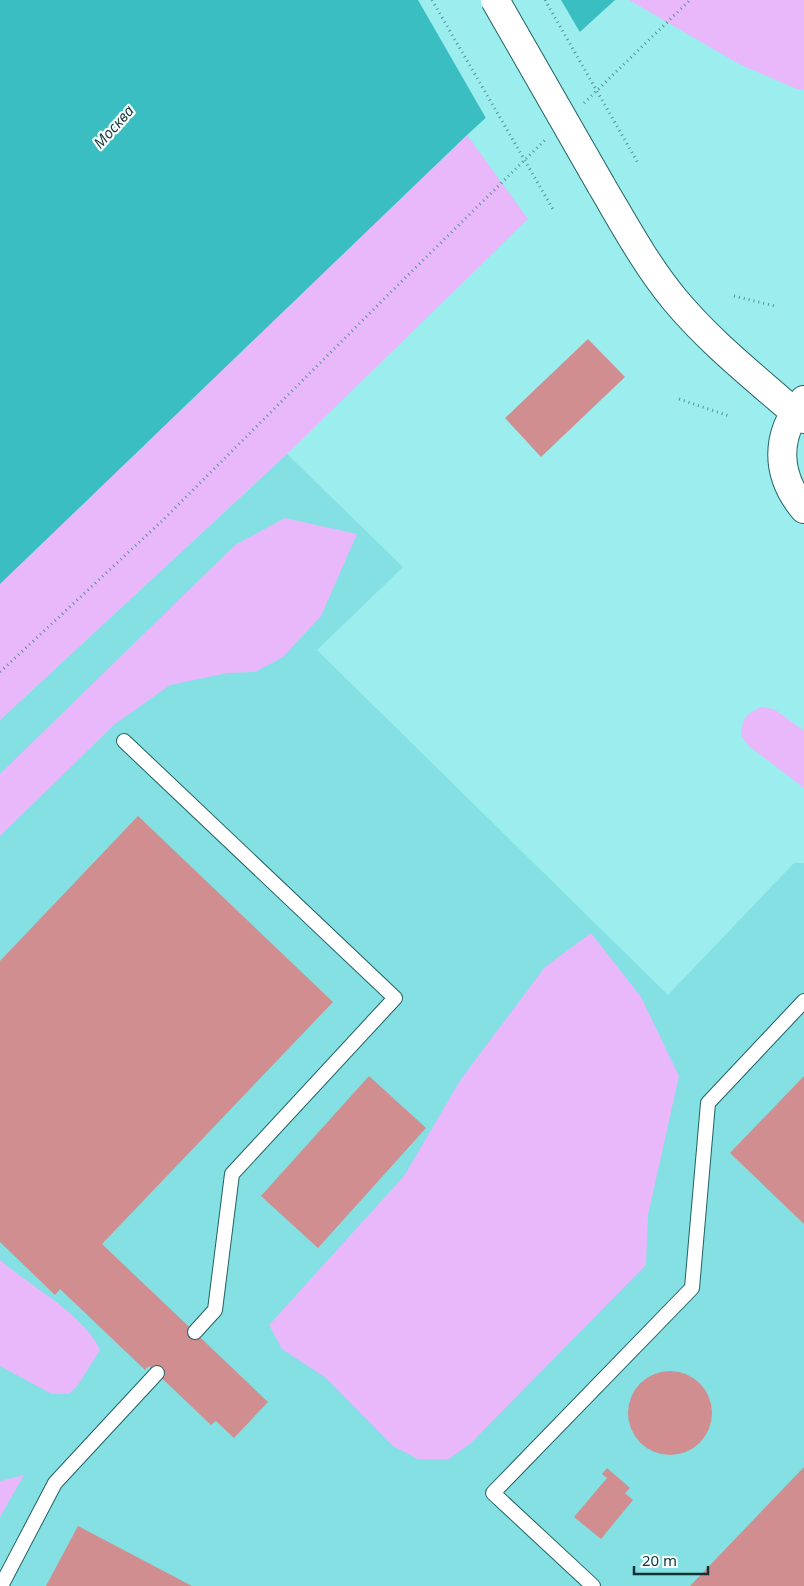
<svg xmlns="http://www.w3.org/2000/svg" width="804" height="1586" viewBox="0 0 804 1586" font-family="'Noto Sans',sans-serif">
<rect width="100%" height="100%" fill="#9bedee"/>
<path fill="#84e0e2" d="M287,454L403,567L317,650L668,995L794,863H804V1586H0V720Z"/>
<path fill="#e9b8fa" d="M629,0H804V90L797,89L739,64Z
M467,135L528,219L287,454L0,720V584Z
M285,518L357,534L321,616L283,657L255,672L227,673L170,685L115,724L0,836V774L235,545Z
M761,707L774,709L804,731V788L749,746L741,736C742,718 745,715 761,707Z
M591,933L641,997L679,1076L648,1215L646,1265L471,1443L449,1459H418L393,1446L326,1378L282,1349L269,1325L404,1176L461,1079L545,967Z
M0,1260C30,1286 84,1314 100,1350L78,1385L69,1394H52L0,1366Z
M24,1475L0,1517V1481Z"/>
<path fill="#3abec1" d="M0,0H615L467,135L0,584Z"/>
<path fill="#9bedee" d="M418,0H561L581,34L487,120Z"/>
<path fill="#d08e90" d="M588,339L625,377L541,457L505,418Z
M138,816L333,1002L102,1244L268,1402L234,1438L216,1421L211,1425L149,1366L145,1370L60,1289L55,1295L0,1242V961Z
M369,1076L426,1128L318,1248L261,1196Z
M804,1076V1224L730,1153Z
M628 1413a42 42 0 1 1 84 0a42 42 0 1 1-84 0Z
M804,1467V1586H690Z
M607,1468L630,1488L625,1493L633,1500L601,1539L574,1517L607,1478L602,1474Z
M78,1526L192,1586H46Z"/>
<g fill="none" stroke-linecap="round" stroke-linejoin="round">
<g stroke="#226264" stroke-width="16">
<path id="service" d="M124,741L395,998L232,1174L215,1310L195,1332
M1,1586L55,1483L157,1373
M593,1586L493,1493L692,1288L708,1103L804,1001"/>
</g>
<g stroke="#226264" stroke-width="30">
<path id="tertiary" d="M601,185C624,224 646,265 675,300C710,342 753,376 794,412L804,419
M804,400C775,435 775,474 804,509"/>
</g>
<path stroke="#589394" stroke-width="3" stroke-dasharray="1 4" stroke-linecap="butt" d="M584,103L690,0
M734,296L775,306
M679,399L729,416
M0,672L163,520L401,282L545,140"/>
<use href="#service" stroke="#fff" stroke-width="14"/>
<use href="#tertiary" stroke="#fff" stroke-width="28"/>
<g stroke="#226264" stroke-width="30" stroke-linecap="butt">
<path id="tertiary-bridge" d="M495,0L601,185"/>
</g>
<path stroke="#589394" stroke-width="3" stroke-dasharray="1 4" stroke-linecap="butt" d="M432,0L554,211
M545,0L638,163"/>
<use href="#tertiary-bridge" stroke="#fff" stroke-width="28"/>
</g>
<g text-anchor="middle" stroke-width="4.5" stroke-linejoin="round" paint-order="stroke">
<g font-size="15" font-style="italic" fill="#223d3e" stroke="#f7ffff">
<text transform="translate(114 127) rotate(-48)" y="5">Москва</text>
</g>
</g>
<path d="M634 1566v8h74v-8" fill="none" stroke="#0f3334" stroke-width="2.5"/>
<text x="642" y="1566" font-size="15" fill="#0f3334" stroke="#f7ffff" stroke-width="4" paint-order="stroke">20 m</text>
</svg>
